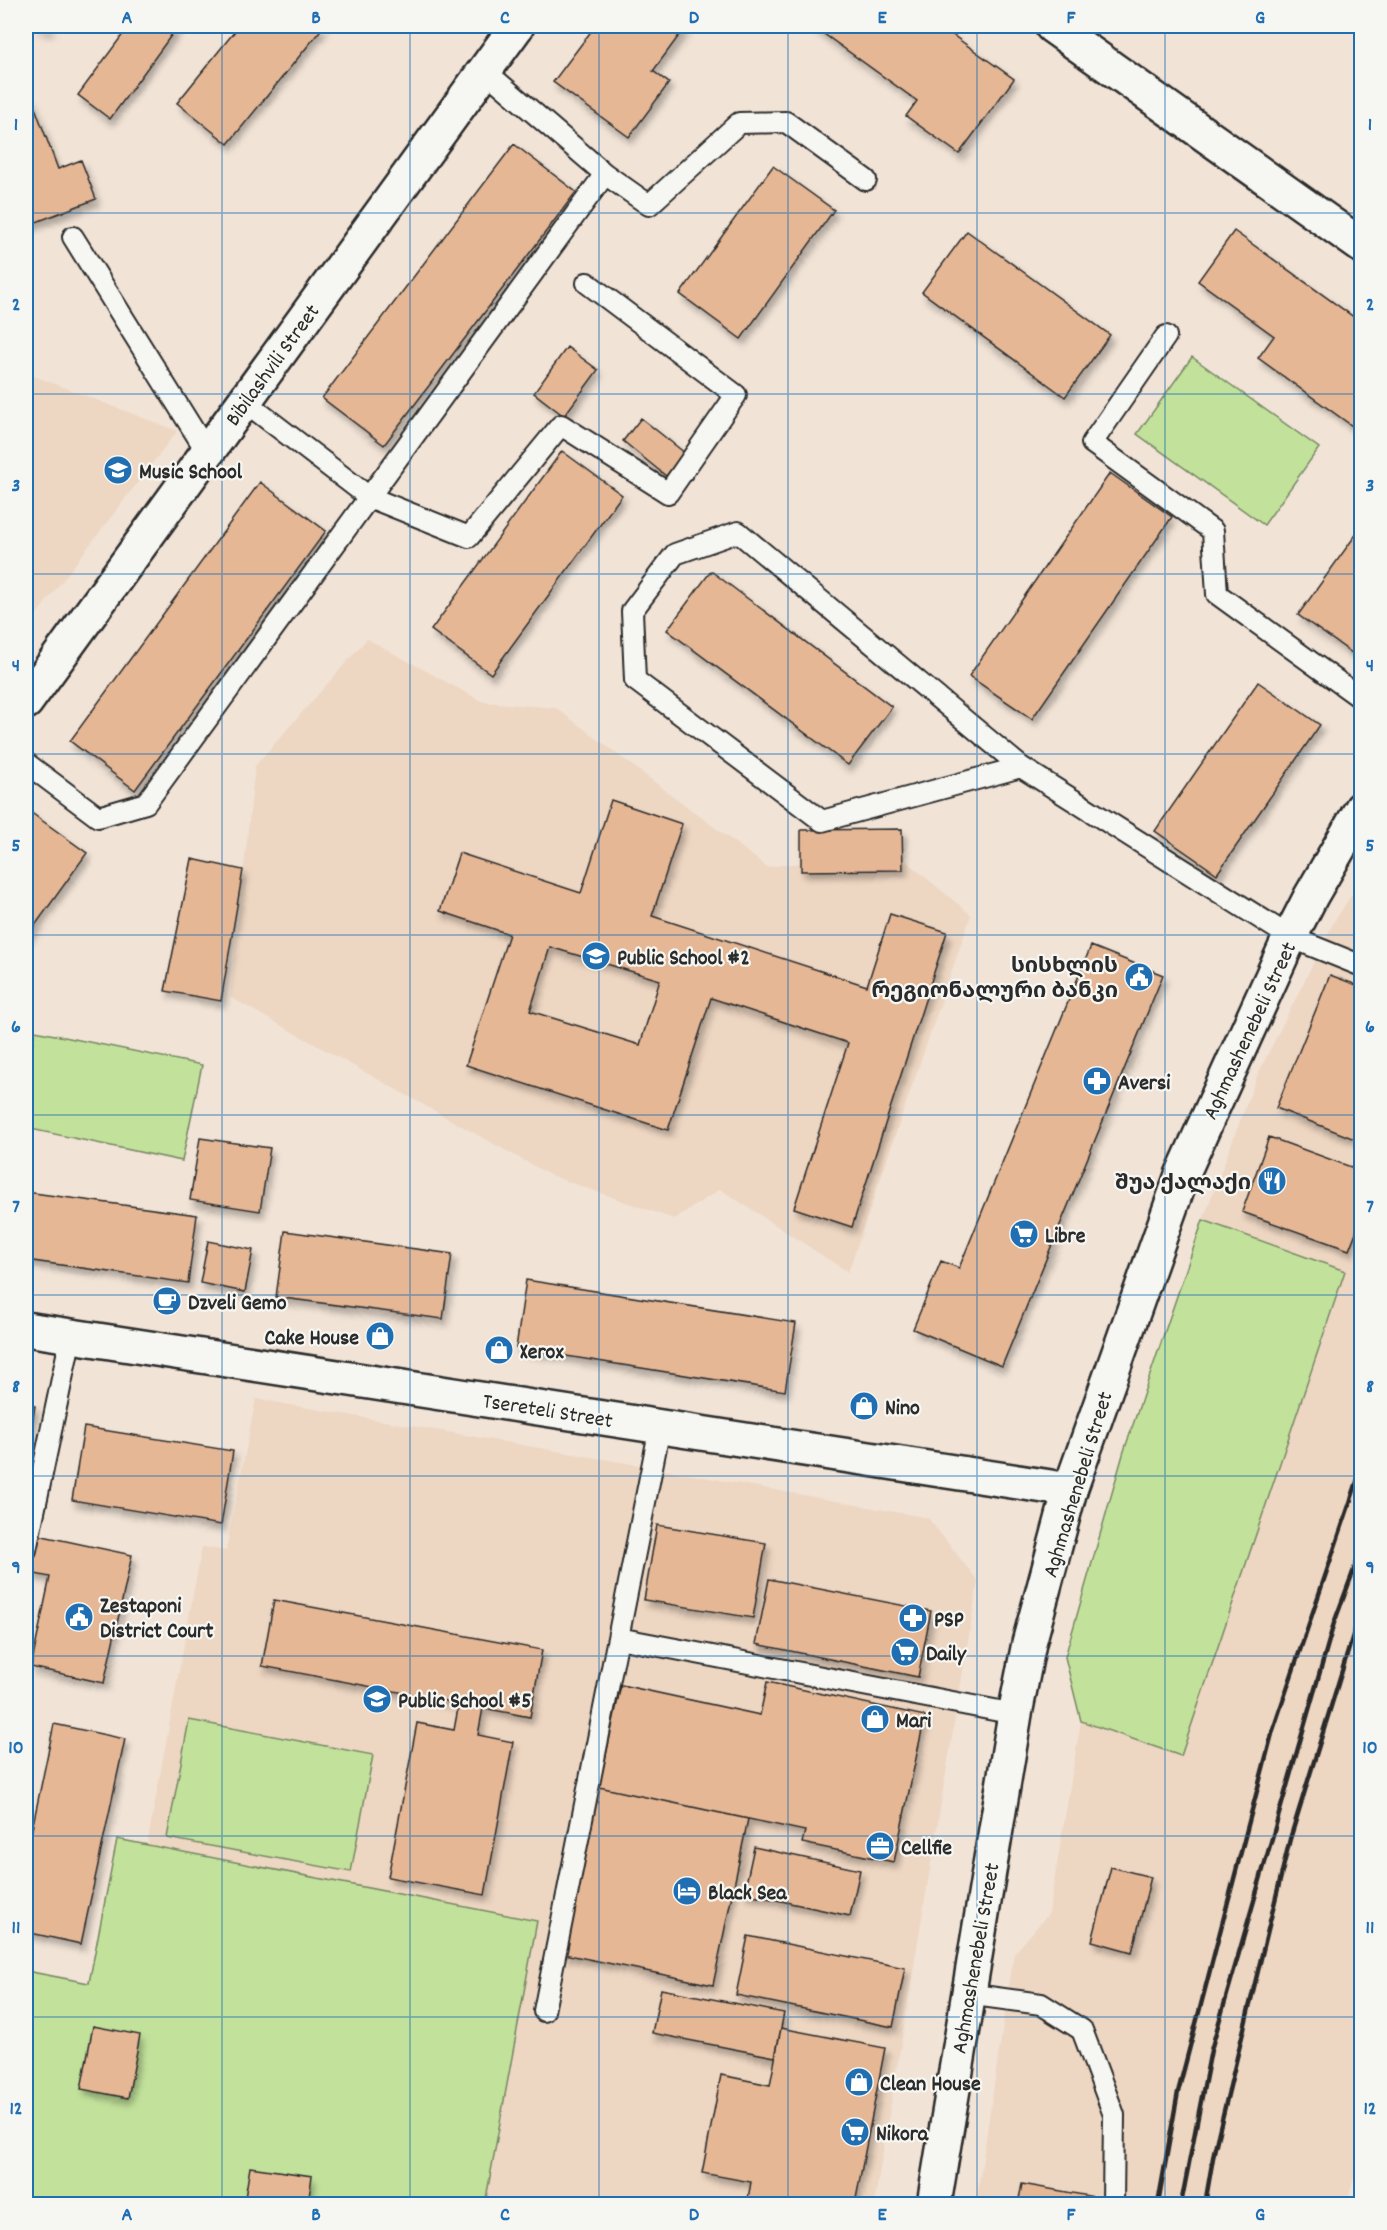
<svg xmlns="http://www.w3.org/2000/svg" width="1387" height="2230" viewBox="0 0 1387 2230" font-family="Dekko,'Noto Sans Georgian',sans-serif">
<defs>
<filter id="shadow"><feDropShadow dx="3.5" dy="6" stdDeviation="3" flood-color="#0004"/></filter>
</defs>
<rect width="100%" height="100%" fill="#f1e3d6"/>
<filter id="ink" filterUnits="userSpaceOnUse"><feTurbulence type="fractalNoise" baseFrequency=".0167" numOctaves="2"/><feDisplacementMap in="SourceGraphic" scale="12" xChannelSelector="R" yChannelSelector="G"/><feConvolveMatrix kernelMatrix="1 2 1 2 8 2 1 2 1" color-interpolation-filters="sRGB"/></filter>
<g filter="url(#ink)">
<path fill="#edd6c2" d="M26,373L177,431L26,628Z
M367,639L483,702L556,708L767,867L895,852L971,915L848,1272L720,1189L674,1219L550,1175L230,997L255,766Z
M1361,880V2155L1346,2204H976L1014,1954L1049,1913L1081,1721L1180,1756L1344,1271L1203,1220L1257,1076L1334,922Z
M256,1399L626,1463L928,1518L978,1581L874,2204H485L537,1921L147,1846L202,1547L226,1551Z"/>
<path fill="#c2e29b" stroke="#768663" stroke-width="1.5" d="M1192,357L1319,448L1264,525L1137,434Z
M35,1031L202,1065L182,1161L26,1128V1078Z
M1203,1220L1345,1271L1181,1756L1081,1721L1065,1657L1124,1451Z
M189,1720L373,1755L351,1872L167,1838Z
M117,1839L537,1921L485,2204H26V1971L89,1983Z"/>
<path fill="#e5b795" stroke="#2b2b2b" stroke-width="1.5" fill-rule="evenodd" filter="url(#shadow)" d="M34,26H50L48,30Z
M129,26H178L110,119L78,95Z
M239,26H324L228,144L177,103Z
M595,26H686L653,71L669,83L629,137L553,82Z
M813,26H940L1014,79L959,154L906,116L917,101Z
M31,97L58,169L81,160L96,199L26,226V99Z
M514,144L576,192L384,445L322,398Z
M773,166L834,210L741,339L680,294Z
M967,231L1110,335L1065,397L922,292Z
M1234,231L1362,323V433L1258,358L1274,336L1198,281Z
M567,347L598,370L564,416L534,393Z
M641,418L685,453L666,476L623,441Z
M562,451L622,495L491,674L431,630Z
M1110,473L1172,517L1032,719L969,676Z
M260,482L326,531L135,790L70,741Z
M1362,526V660L1298,615Z
M711,571L892,707L848,765L667,630Z
M1258,682L1320,725L1217,874L1155,831Z
M611,800L682,824L652,916L867,986L890,914L947,932L852,1227L794,1208L848,1043L711,998L668,1130L466,1065L509,934L440,911L459,853L581,893ZM550,947L660,980L640,1045L530,1011Z
M26,809L87,853L26,938Z
M902,829L903,870L801,871V830Z
M192,859L243,870L221,1001L165,991Z
M1091,946L1163,975L1002,1366L913,1329L941,1261L959,1268Z
M1330,975L1362,987V1142L1276,1108Z
M1269,1137L1362,1171V1217L1349,1250L1242,1212Z
M200,1138L270,1148L260,1211L190,1200Z
M26,1192L197,1215L188,1283L26,1260Z
M285,1231L452,1254L443,1319L276,1297Z
M208,1241L253,1250L245,1292L200,1283Z
M526,1280L796,1323L785,1391L516,1348Z
M26,1404L35,1406L26,1464Z
M84,1427L233,1451L221,1525L72,1500Z
M657,1525L766,1543L753,1618L644,1600Z
M38,1535L132,1555L104,1683L31,1667L50,1577L30,1573Z
M769,1579L931,1611L918,1677L756,1644Z
M274,1600L542,1650L530,1717L262,1666Z
M767,1682L925,1716L894,1862L802,1843L805,1831L599,1787L621,1685L760,1715Z
M459,1703L483,1708L478,1735L513,1742L485,1895L388,1877L417,1723L454,1730Z
M54,1724L125,1739L81,1944L26,1932V1858Z
M599,1787L748,1819L713,1985L564,1954Z
M754,1847L860,1870L850,1916L744,1893Z
M1111,1867L1151,1877L1132,1952L1092,1941Z
M748,1936L905,1968L893,2027L736,1995Z
M661,1989L784,2013L775,2057L652,2033Z
M93,2026L140,2035L128,2098L81,2089Z
M781,2028L885,2048L855,2204H747L751,2182L702,2173L721,2075L770,2085Z
M250,2167L312,2176L308,2204H244Z
M1022,2184L1106,2199L1105,2204H1018Z"/>
<g fill="none" stroke-linecap="round" stroke-linejoin="round">
<g stroke="#2b2b2b" stroke-width="24">
<path id="service" d="M484,70L605,174L649,205L739,123L786,122L866,180
M73,237L207,452
M1166,336L1092,443L1213,531L1217,594L1362,699
M244,401L369,497L469,537L561,425L668,493L736,395L587,283
M26,763L98,817L146,803L605,174
M1021,767L822,821L635,680L632,611L675,554L738,532L1021,767L1290,937L1362,966
M26,1550L71,1336
M618,1638L660,1427
M967,1994L1041,2004L1082,2030L1114,2115L1113,2204
M544,2011L618,1638L1015,1714"/>
</g>
<g stroke="#2b2b2b" stroke-width="38">
<path id="minor" d="M1052,26L1362,246
M26,1329L1070,1490"/>
</g>
<g stroke="#2b2b2b" stroke-width="38">
<path id="tertiary" d="M26,702L517,26"/>
</g>
<g stroke="#2b2b2b" stroke-width="38">
<path id="secondary" d="M934,2204L1015,1714L1029,1643L1070,1490L1182,1175L1290,937L1311,896L1362,808"/>
</g>
<use href="#service" stroke="#f6f6f2" stroke-width="20"/>
<use href="#minor" stroke="#f6f6f2" stroke-width="33"/>
<use href="#tertiary" stroke="#f6f6f2" stroke-width="33"/>
<use href="#secondary" stroke="#f6f6f2" stroke-width="33"/>
<path stroke="#2b2b2b" stroke-width="4.5" d="M1158,2204L1178,2092L1273,1730L1362,1467
M1181,2204L1211,2050L1334,1623L1362,1548
M1205,2204L1214,2152L1290,1839L1362,1606"/>
</g>
</g>
<path fill="none" stroke="#1f6fb2" stroke-width="1.5" stroke-opacity="0.55" d="M222,26V2204M410,26V2204M599,26V2204M788,26V2204M977,26V2204M1165,26V2204M26,213H1362M26,394H1362M26,574H1362M26,754H1362M26,935H1362M26,1115H1362M26,1295H1362M26,1476H1362M26,1656H1362M26,1836H1362M26,2017H1362"/>
<defs>
<g id="school-disc" transform="scale(1.5)"><circle r="9.5" fill="#1f6fb2" stroke="#f6f6f2"/><path d="M0-5L7-2L0 1L-7-2ZM-4 1L0 2.5L4 1V4Q0 6-4 4Z" fill="#fff"/></g>
<g id="civic-disc" transform="scale(1.5)"><circle r="9.5" fill="#1f6fb2" stroke="#f6f6f2"/><path d="M-.6-6.5H3V-4.5H.6V-3L4-1V1h2V6H-6V1h2V-1L-.6-3ZM-1.2 2.5V6h2.4V2.5Z" fill="#fff"/></g>
<g id="pharmacy-disc" transform="scale(1.5)"><circle r="9.5" fill="#1f6fb2" stroke="#f6f6f2"/><path d="M-2-6h4v4h4v4h-4v4h-4v-4h-4v-4h4Z" fill="#fff"/></g>
<g id="restaurant-disc" transform="scale(1.5)"><circle r="9.5" fill="#1f6fb2" stroke="#f6f6f2"/><path d="M-5-6h1v4h1v-4h1v4h1v-4h1v5L-1.5 .5V6h-2V.5L-5-1ZM5-6V6H3V1.5H1.5Q1.5-4 5-6Z" fill="#fff"/></g>
<g id="supermarket-disc" transform="scale(1.5)"><circle r="9.5" fill="#1f6fb2" stroke="#f6f6f2"/><path d="M-6-5.5h2.5l.6 2H6L4.5 2H-2.5L-4.4-4H-6ZM-1.5 3.2a1.3 1.3 0 1 0 .1 0ZM3 3.2a1.3 1.3 0 1 0 .1 0Z" fill="#fff"/></g>
<g id="cafe-disc" transform="scale(1.5)"><circle r="9.5" fill="#1f6fb2" stroke="#f6f6f2"/><path d="M-5.5-4.5H6V0H3Q3 3.5 0 3.5H-2.5Q-5.5 3.5-5.5 0ZM3-3.2v2h1.7v-2ZM-6 4.5H4V6H-6Z" fill="#fff"/></g>
<g id="shop-disc" transform="scale(1.5)"><circle r="9.5" fill="#1f6fb2" stroke="#f6f6f2"/><path d="M-5-2.5h2.3a2.7 3.5 0 0 1 5.4 0H5L5.5 6h-11ZM-1.5-2.5h3a1.5 2.3 0 0 0-3 0Z" fill="#fff"/></g>
<g id="office-disc" transform="scale(1.5)"><circle r="9.5" fill="#1f6fb2" stroke="#f6f6f2"/><path d="M-6-3h4V-5.5h4V-3h4V5H-6ZM-1-4.5V-3h2v-1.5ZM-6 0V1H6V0Z" fill="#fff"/></g>
<g id="hotel-disc" transform="scale(1.5)"><circle r="9.5" fill="#1f6fb2" stroke="#f6f6f2"/><path d="M-6-4.5h1.5V1H6V5H4.5V3h-9V5H-6ZM-4 0a1.8 1.8 0 1 1 3.6 0ZM.5 0V-2.5h3Q6-2.5 6 0Z" fill="#fff"/></g>
</defs>
<g fill-rule="evenodd">
<use href="#school-disc" x="118" y="470"/>
<use href="#school-disc" x="596" y="956"/>
<use href="#civic-disc" x="1139" y="977"/>
<use href="#pharmacy-disc" x="1097" y="1081"/>
<use href="#restaurant-disc" x="1272" y="1181"/>
<use href="#supermarket-disc" x="1024" y="1234"/>
<use href="#cafe-disc" x="167" y="1301"/>
<use href="#shop-disc" x="380" y="1336"/>
<use href="#shop-disc" x="499" y="1350"/>
<use href="#shop-disc" x="864" y="1406"/>
<use href="#civic-disc" x="79" y="1617"/>
<use href="#pharmacy-disc" x="913" y="1618"/>
<use href="#supermarket-disc" x="905" y="1652"/>
<use href="#school-disc" x="377" y="1699"/>
<use href="#shop-disc" x="875" y="1719"/>
<use href="#office-disc" x="880" y="1846"/>
<use href="#hotel-disc" x="687" y="1891"/>
<use href="#shop-disc" x="859" y="2082"/>
<use href="#supermarket-disc" x="855" y="2132"/>
</g>
<g text-anchor="middle" stroke-width="4.5" stroke-linejoin="round" paint-order="stroke">
<g font-size="22" fill="#2b2b2b" stroke="#f6f6f2">
<text transform="translate(271 364) rotate(-54)" y="8">Bibilashvili Street</text>
<text transform="translate(1248 1030) rotate(-65)" y="8">Aghmashenebeli Street</text>
<text transform="translate(548 1409) rotate(9)" y="8">Tsereteli Street</text>
<text transform="translate(1076 1484) rotate(-73)" y="8">Aghmashenebeli Street</text>
<text transform="translate(974 1958) rotate(-80)" y="8">Aghmashenebeli Street</text>
</g>
<g font-size="22" font-weight="bold" fill="#2b2b2b" stroke="#f6f6f2" text-anchor="start">
<text x="139" y="478">Music School</text>
<text x="617" y="964">Public School #2</text>
<text x="1118" y="972" text-anchor="end">სისხლის<tspan x="1118" dy="25">რეგიონალური ბანკი</tspan></text>
<text x="1118" y="1089">Aversi</text>
<text x="1251" y="1189" text-anchor="end">შუა ქალაქი</text>
<text x="1045" y="1242">Libre</text>
<text x="188" y="1309">Dzveli Gemo</text>
<text x="359" y="1344" text-anchor="end">Cake House</text>
<text x="520" y="1358">Xerox</text>
<text x="885" y="1414">Nino</text>
<text x="100" y="1612">Zestaponi<tspan x="100" dy="25">District Court</tspan></text>
<text x="934" y="1626">PSP</text>
<text x="926" y="1660">Daily</text>
<text x="398" y="1707">Public School #5</text>
<text x="896" y="1727">Mari</text>
<text x="901" y="1854">Cellfie</text>
<text x="708" y="1899">Black Sea</text>
<text x="880" y="2090">Clean House</text>
<text x="876" y="2140">Nikora</text>
</g>
</g>
<rect width="1387" height="2230" fill="none" stroke="#f6f6f2" stroke-width="66"/>
<rect x="33" y="33" width="1321" height="2164" fill="none" stroke="#1f6fb2" stroke-width="2"/>
<g font-size="20" text-anchor="middle" font-weight="bold" fill="#1f6fb2">
<text x="127" y="23">A</text>
<text x="316" y="23">B</text>
<text x="505" y="23">C</text>
<text x="694" y="23">D</text>
<text x="882" y="23">E</text>
<text x="1071" y="23">F</text>
<text x="1260" y="23">G</text>
<text x="16" y="130">1</text>
<text x="1370" y="130">1</text>
<text x="16" y="310">2</text>
<text x="1370" y="310">2</text>
<text x="16" y="491">3</text>
<text x="1370" y="491">3</text>
<text x="16" y="671">4</text>
<text x="1370" y="671">4</text>
<text x="16" y="851">5</text>
<text x="1370" y="851">5</text>
<text x="16" y="1032">6</text>
<text x="1370" y="1032">6</text>
<text x="16" y="1212">7</text>
<text x="1370" y="1212">7</text>
<text x="16" y="1392">8</text>
<text x="1370" y="1392">8</text>
<text x="16" y="1573">9</text>
<text x="1370" y="1573">9</text>
<text x="16" y="1753">10</text>
<text x="1370" y="1753">10</text>
<text x="16" y="1933">11</text>
<text x="1370" y="1933">11</text>
<text x="16" y="2114">12</text>
<text x="1370" y="2114">12</text>
<text x="127" y="2220">A</text>
<text x="316" y="2220">B</text>
<text x="505" y="2220">C</text>
<text x="694" y="2220">D</text>
<text x="882" y="2220">E</text>
<text x="1071" y="2220">F</text>
<text x="1260" y="2220">G</text>
</g>
</svg>
